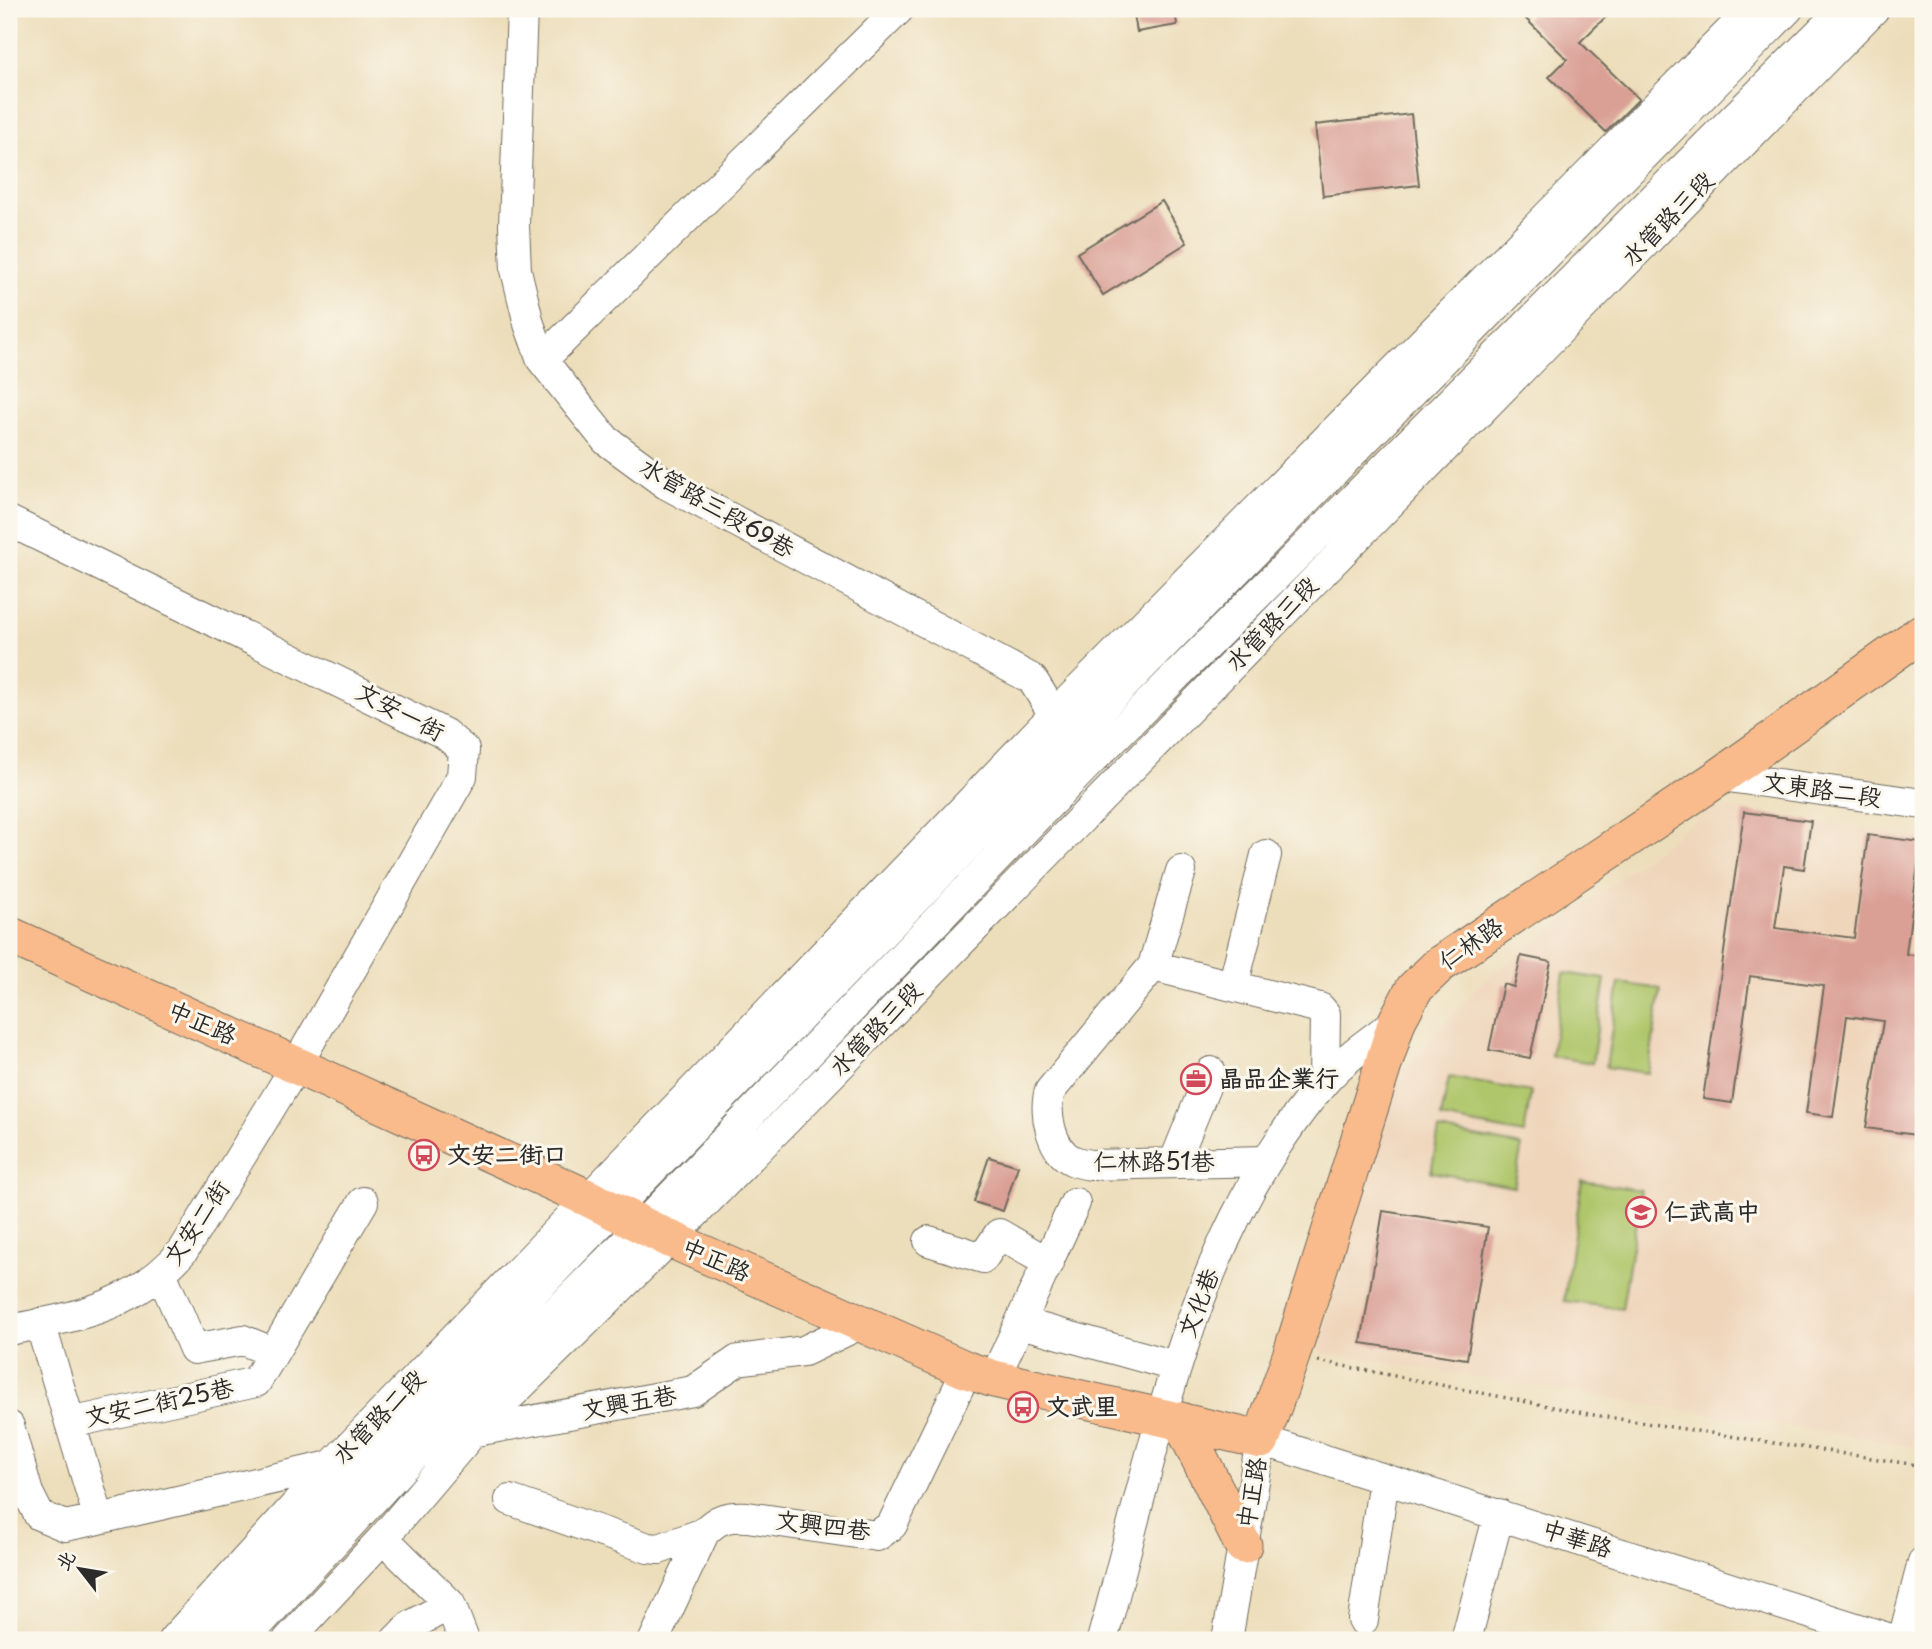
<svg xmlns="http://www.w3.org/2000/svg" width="1932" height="1649" viewBox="0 0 1932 1649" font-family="'Playpen Sans','LXGW WenKai TC',sans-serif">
<rect width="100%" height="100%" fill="#fbf7ec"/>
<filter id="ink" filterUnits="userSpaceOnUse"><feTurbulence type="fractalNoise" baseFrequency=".0143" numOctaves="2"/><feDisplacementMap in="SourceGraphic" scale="14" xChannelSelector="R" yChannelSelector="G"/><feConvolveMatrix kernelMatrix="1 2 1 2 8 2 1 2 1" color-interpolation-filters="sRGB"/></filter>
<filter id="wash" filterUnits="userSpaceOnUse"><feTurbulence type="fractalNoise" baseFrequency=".00686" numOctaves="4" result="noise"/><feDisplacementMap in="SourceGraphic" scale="28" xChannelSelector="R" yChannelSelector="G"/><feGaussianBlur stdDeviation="1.57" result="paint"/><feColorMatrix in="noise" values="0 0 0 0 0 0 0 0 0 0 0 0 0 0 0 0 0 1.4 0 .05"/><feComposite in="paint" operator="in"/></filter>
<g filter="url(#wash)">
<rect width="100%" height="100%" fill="#eddebb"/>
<path fill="#efd6bb" d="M1714,806L1923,837V1448L1318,1352L1399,1073L1479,985Z"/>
<path fill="#afc66b" stroke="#6d784b" stroke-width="2" d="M1564,973L1605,979L1592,1063L1551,1056Z
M1619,983L1661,989L1648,1073L1606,1067Z
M1449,1077L1531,1092L1524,1134L1441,1118Z
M1439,1130L1522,1146L1514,1187L1431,1172Z
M1582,1181L1641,1190L1622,1309L1564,1301Z"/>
<g id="blocks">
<path fill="#daa096" d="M1133,9H1175L1177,25L1137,32Z
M1536,9H1614L1580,42L1639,99L1606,132L1549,77L1567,59L1526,19Z
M1411,114L1419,185L1323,196L1315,125Z
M1162,201L1187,243L1103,295L1077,253Z
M1744,812L1811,821L1804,869L1784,866L1775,928L1854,938L1868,835L1921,842L1906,954L1923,956V1136L1866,1128L1883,1021L1847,1016L1833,1117L1806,1113L1824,986L1750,976L1732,1103L1703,1099Z
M1521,956L1551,962L1530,1058L1489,1050L1503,984L1514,987Z
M989,1157L1018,1166L1003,1211L974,1202Z
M1383,1211L1488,1227L1467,1359L1361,1343Z"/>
</g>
</g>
<g filter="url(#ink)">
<use href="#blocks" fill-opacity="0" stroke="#6f6a5d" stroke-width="2"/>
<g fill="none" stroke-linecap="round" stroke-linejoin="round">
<g stroke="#6f6a5d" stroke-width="32">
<path id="minor" d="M522,9L514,225L516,270L529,324L542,360L606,440L666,484L1032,679L1064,731
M542,360L899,9
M9,521L445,734L464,750L462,776L296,1066L183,1251C134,1307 79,1316 9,1330
M1721,776L1923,804
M1153,966L1181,871
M1233,986L1266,855
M1267,1161L1091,1165C1085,1164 1079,1163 1074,1161C1051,1152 1043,1111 1050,1091L1153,966L1320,1008L1325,1014L1324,1082
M1174,1163L1211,1072
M929,1241L983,1258L999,1234L1049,1263
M162,1275L194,1349L243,1340L272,1352
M40,1323L99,1519L334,1465
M1021,1323L1175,1366
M994,1379L1075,1203
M70,1423L256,1382L363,1202
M9,1426L28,1493L39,1515L65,1526L99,1519
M471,1432L693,1391L738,1360L804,1351L860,1324
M510,1500L648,1548L659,1549L704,1533
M383,1538L450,1604L464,1640
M1363,1620L1384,1479
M173,1640L332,1465L1055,714L1752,9
M205,1640L376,1454L1070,740L1788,9
M244,1640L426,1442L642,1226L1084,768L1843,9
M288,1640L383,1538L474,1431L670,1239L1874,9
M396,1640L409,1627L450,1604
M654,1640L704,1533C717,1518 728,1516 747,1517L877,1536L892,1525L967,1370
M1102,1640C1156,1448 1189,1239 1324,1082C1345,1058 1371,1040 1397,1021
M1227,1640L1261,1440L1894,1640
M1466,1640L1499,1514
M1903,1640L1923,1562"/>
</g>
<g stroke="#6f6a5d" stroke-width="39">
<path id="major" d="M9,935L590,1199L670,1239L967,1370L994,1379L1261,1440L1291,1356L1397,1021L1414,989L1439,965L1721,776L1923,632
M1181,1421L1243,1545"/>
</g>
<path stroke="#6f6a5d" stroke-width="3.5" stroke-dasharray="2 5" stroke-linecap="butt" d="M1318,1361L1594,1415L1923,1466"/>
<use href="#minor" stroke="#fff" stroke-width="30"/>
<use href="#major" stroke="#fabb8c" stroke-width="37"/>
</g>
</g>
<defs>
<g id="office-ring" transform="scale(1.575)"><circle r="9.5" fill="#fbf7ec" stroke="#d1495b" stroke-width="1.5"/><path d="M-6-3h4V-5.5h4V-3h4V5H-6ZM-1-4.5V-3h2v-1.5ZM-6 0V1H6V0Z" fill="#d1495b"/></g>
<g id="bus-ring" transform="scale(1.575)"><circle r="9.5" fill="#fbf7ec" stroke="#d1495b" stroke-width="1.5"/><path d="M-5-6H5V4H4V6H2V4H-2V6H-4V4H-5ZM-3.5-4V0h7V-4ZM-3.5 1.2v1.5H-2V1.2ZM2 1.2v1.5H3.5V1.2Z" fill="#d1495b"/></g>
<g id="school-ring" transform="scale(1.575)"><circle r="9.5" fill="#fbf7ec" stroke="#d1495b" stroke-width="1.5"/><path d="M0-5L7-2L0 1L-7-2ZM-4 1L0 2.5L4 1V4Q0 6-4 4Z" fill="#d1495b"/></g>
</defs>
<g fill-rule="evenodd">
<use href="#office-ring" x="1196" y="1079"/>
<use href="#bus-ring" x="424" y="1155"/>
<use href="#school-ring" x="1641" y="1212"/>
<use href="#bus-ring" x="1023" y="1407"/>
</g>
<g text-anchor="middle" stroke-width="6" stroke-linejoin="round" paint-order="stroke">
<g font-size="24" fill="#2b2b2b" stroke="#fbf7ec">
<text transform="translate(1668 219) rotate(-46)" y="8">水管路三段</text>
<text transform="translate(717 508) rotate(30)" y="8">水管路三段69巷</text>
<text transform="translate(1272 624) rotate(-46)" y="8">水管路三段</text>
<text transform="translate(400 712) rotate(28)" y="8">文安一街</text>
<text transform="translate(1822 790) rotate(8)" y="8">文東路二段</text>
<text transform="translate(1471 944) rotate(-35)" y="8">仁林路</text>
<text transform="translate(202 1023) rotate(24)" y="8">中正路</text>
<text transform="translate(876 1029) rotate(-46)" y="8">水管路三段</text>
<text x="1154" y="1170">仁林路51巷</text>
<text transform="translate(197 1223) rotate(-56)" y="8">文安二街</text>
<text transform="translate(716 1260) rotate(24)" y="8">中正路</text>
<text transform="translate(1199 1303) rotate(-69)" y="8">文化巷</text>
<text transform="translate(159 1403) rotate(-12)" y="8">文安二街25巷</text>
<text transform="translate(629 1403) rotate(-10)" y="8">文興五巷</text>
<text transform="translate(379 1417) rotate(-46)" y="8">水管路二段</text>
<text transform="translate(1252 1493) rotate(-80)" y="8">中正路</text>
<text transform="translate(823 1526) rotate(7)" y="8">文興四巷</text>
<text transform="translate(1577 1539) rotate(18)" y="8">中華路</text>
</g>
<g font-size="24" font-weight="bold" fill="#2b2b2b" stroke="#fbf7ec" text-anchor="start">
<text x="1219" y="1087">晶品企業行</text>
<text x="447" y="1163">文安二街口</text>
<text x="1664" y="1220">仁武高中</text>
<text x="1046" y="1415">文武里</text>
</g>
</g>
<rect width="1932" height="1649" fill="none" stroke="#fbf7ec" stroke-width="35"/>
<g transform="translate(80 1569) rotate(301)" stroke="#fbf7ec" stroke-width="5" paint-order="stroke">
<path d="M0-5L12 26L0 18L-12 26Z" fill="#2b2b2b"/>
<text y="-10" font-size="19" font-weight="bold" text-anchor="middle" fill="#2b2b2b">北</text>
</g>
</svg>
